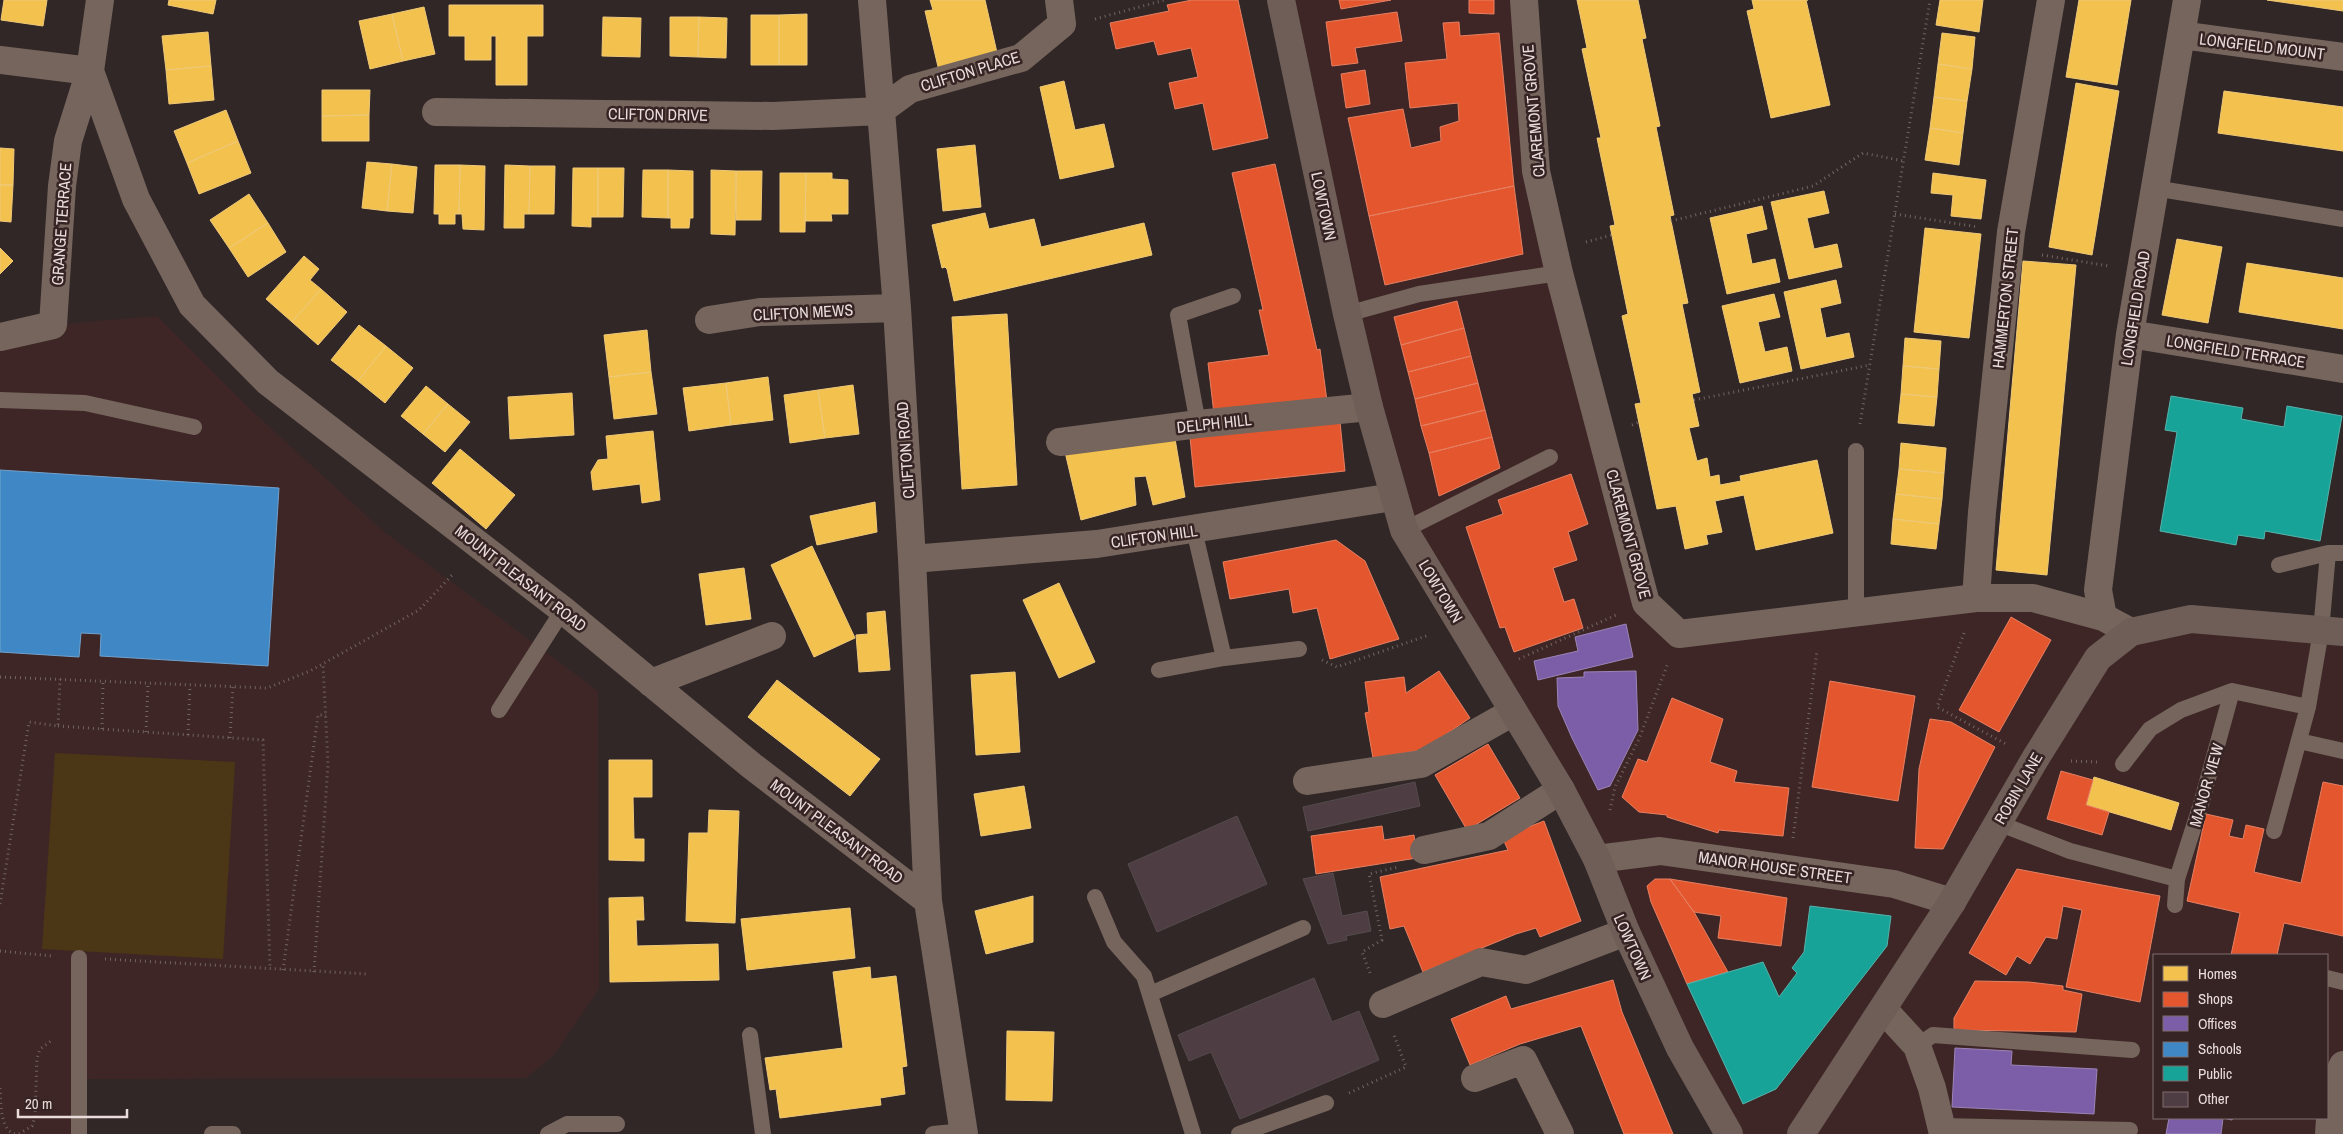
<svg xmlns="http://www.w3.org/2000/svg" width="2343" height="1134" viewBox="0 0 2343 1134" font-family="'Archivo Narrow',sans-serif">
<rect width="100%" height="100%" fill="#322727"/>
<path fill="#3e2626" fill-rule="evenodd" d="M1281,0H1524L1536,171L1646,603L1679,634L1976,598L2103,617L2343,632V1134H1729L1626,932L1404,530ZM2154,955H2327V1118H2154Z
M157,316L250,409L383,531L598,691L599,989L554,1055L526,1078L87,1079L86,1134H0V337L53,325Z"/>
<path fill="#4b3715" d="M55,753L235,762L223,959L42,949Z"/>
<path fill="#f2c14e" stroke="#efc978" d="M4,0H47L43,26L1,20Z
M169,0H216L213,14L168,5Z
M930,0H985L998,57L939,71L925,11L933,10Z
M1577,0H1638L1646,38L1642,39L1660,126L1656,127L1674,215L1670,216L1688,303L1682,304L1700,392L1692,394L1699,426L1689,428L1697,461L1707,458L1710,477L1719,475L1720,485L1741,481L1740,476L1817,460L1833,533L1756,550L1744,495L1715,501L1722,532L1706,535L1708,544L1685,549L1676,506L1657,509L1635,404L1641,403L1622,316L1628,314L1610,226L1615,225L1597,138H1601L1582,49L1587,48Z
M1752,0H1808H1806L1830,105L1771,118L1747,11L1754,9Z
M1940,0H1983L1979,32L1936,25Z
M2079,0H2131L2117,85L2066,77Z
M2267,0H2343V11Z
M449,5H543V36H527V85H496V36H491V60H465V36H449Z
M424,7L435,54L403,61L392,14Z
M392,14L403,61L370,69L359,21Z
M807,14V65H779V15Z
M751,15H779V65H751Z
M603,17L641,18L640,57L602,56Z
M670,17H699L698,57L670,56Z
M699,17L727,18L726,58L698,57Z
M208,32L211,66L166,70L162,36Z
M1942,33L1975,37L1972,69L1938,64Z
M1938,64L1972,69L1967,101L1934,97Z
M211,66L214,100L169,104L166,70Z
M1064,81L1075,130L1104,124L1114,167L1060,179L1040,87Z
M2076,83L2119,91L2092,255L2049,247Z
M322,90H370L369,115L322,116Z
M2224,91L2343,107V151L2218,133Z
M1934,97L1967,101L1963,133L1930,128Z
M226,110L238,141L187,163L174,131Z
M369,115V141H322V116Z
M1930,128L1963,133L1959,165L1925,160Z
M238,141L251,173L199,194L187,163Z
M975,145L981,207L943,211L937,149Z
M0,148L14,149L13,185H0Z
M367,162L392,164L387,211L362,208Z
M392,164L417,167L413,213L387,211Z
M435,165H460L459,214H455V224H439V214H434Z
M460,165L485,166L484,230L463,229L462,214H459Z
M505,165L530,166L529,214H524V228H504Z
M530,166H555L554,214H529Z
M573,168H598V217H591V227L572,226Z
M598,168H624L623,217H598Z
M643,170H668V218L642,217Z
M668,170L693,171V218H690L689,228H671V218H668Z
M711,170L736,171L735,235L711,234Z
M736,171H762L761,220H736Z
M780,173H806L805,232H780Z
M806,173H832V179L848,180V214H831L832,221H805Z
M1933,173L1986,180L1981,219L1951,216L1953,195L1931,193Z
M0,185H13L11,222L0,221Z
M1824,191L1829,213L1807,218L1814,249L1837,244L1842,267L1789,279L1771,202Z
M249,194L268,223L229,248L210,220Z
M1762,206L1767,229L1746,234L1752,264L1775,259L1780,282L1727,294L1710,218Z
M985,213L989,229L1034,219L1041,247L1144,223L1152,255L954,301L947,269L945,267L942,268L932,225Z
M268,223L286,252L248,277L229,248Z
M1925,228L1981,234L1969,338L1914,332Z
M2177,239L2222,247L2208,323L2162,315Z
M0,248L13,261L0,274Z
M304,256L319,269L310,280L321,289L292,322L266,299Z
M2023,261L2076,265L2047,575L1996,570Z
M2247,263L2343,278V329L2239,312Z
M1836,280L1841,303L1820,308L1826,338L1849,333L1854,357L1801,369L1784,292Z
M321,289L347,312L318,345L292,322Z
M1774,294L1780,317L1758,322L1765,352L1787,347L1792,371L1740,383L1722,306Z
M1007,314L1017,485L962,489L952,317Z
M359,325L386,346L358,381L331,360Z
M647,330L651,372L609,377L604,335Z
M1905,338L1941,341L1939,369L1903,366Z
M386,346L413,368L385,403L358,381Z
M1903,366L1939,369L1937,397L1901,394Z
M651,372L657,414L614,419L609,377Z
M768,377L773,420L731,425L726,383Z
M726,383L731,425L689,431L683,388Z
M853,385L859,434L825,438L818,390Z
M426,386L448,404L423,434L401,416Z
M818,390L825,438L790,443L784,395Z
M572,393L574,435L510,439L508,397Z
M1901,394L1937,397L1934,426L1898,423Z
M448,404L470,422L445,452L423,434Z
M653,431L660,500L642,503L640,484L593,490L591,472L598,460L608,459L606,436Z
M1174,433L1185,497L1153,505L1146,476L1134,477L1136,505L1081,520L1065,452Z
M1901,443L1946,448L1944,473L1899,469Z
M460,449L515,495L486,529L432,483Z
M1899,469L1944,473L1942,499L1896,494Z
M1896,494L1942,499L1939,524L1893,519Z
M875,502L877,532L817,545L810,516Z
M1893,519L1939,524L1936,549L1891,544Z
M812,546L855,638L814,657L771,565Z
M744,568L751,619L706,625L699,574Z
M1059,583L1095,662L1059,678L1023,600Z
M885,611L890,670L859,672L856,635L868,634L867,613Z
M1015,672L1020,752L976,755L971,675Z
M777,680L880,759L850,796L748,717Z
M609,760H652V797H633L634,839H644V861L609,860Z
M2094,777L2179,803L2171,830L2086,805Z
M1024,786L1031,828L981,836L974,794Z
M709,810L739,811L735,923L686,921L689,833H708Z
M1033,896V942L986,954L975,911Z
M643,897L644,920H636L637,946L718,944L719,980L610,982L609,898Z
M850,908L855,958L747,970L741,919Z
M870,967L871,979L896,976L907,1066L902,1067L905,1094L880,1098L881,1105L780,1118L776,1089L770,1090L765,1058L843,1048L833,972Z
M1007,1031L1054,1032L1052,1101L1006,1100Z"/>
<path fill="#e4572e" stroke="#e67f62" d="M1192,0H1238L1268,138L1213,150L1203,103L1175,109L1169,83L1198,77L1191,48L1158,55L1154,41L1116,49L1110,23L1169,11L1167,5Z
M1339,0H1391L1341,9Z
M1469,0H1494V14L1469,13Z
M1397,12L1402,41L1355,48L1358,63L1332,66L1326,22Z
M1459,22L1460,36L1499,33L1514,186L1369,216L1348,118L1403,109L1411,148L1441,141L1440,127L1459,121L1458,103L1410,108L1405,63L1447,59L1443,23Z
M1365,70L1370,104L1346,108L1341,74Z
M1275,164L1317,350L1320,349L1327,401L1214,414L1208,363L1269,355L1259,310H1263L1232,173Z
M1514,186L1523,254L1385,285L1369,216Z
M1457,301L1464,328L1401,345L1394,317Z
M1464,328L1471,356L1408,372L1401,345Z
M1471,356L1478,383L1415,399L1408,372Z
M1478,383L1485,410L1421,426L1415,399Z
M1485,410L1492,437L1429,453L1421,426Z
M1340,422L1345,471L1195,487L1190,437Z
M1492,437L1500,468L1439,496L1429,453Z
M1571,474L1588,524L1568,532L1577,560L1553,568L1564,602L1574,599L1583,628L1514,652L1505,627L1500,628L1466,527L1503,514L1498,500Z
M1336,540L1365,561L1399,639L1330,659L1317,608L1293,613L1289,589L1230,599L1223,562Z
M2011,617L2051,640L1999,732L1959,710Z
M1439,671L1470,718L1423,750L1373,758L1365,713L1369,712L1365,682L1404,677L1406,693Z
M1830,681L1915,696L1898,801L1812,787Z
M1672,698L1723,719L1710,762L1737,771L1734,782L1789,788L1783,836L1719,830L1718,833L1667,817V815L1639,812L1622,797L1638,759L1647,762Z
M1930,719L1951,722L1995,747L1943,849L1915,848L1919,769Z
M1488,744L1520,798L1467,830L1435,775Z
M2061,771L2093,780L2086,805L2109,812L2102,835L2047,819Z
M2323,782L2343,786V936L2284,923L2277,955H2231L2240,913L2187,901L2206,814L2233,820L2229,836L2243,839L2246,825L2264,829L2254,872L2301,883Z
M1544,821L1581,921L1540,937L1536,928L1516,934L1423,972L1404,926L1390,929L1380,877L1508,850L1502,837Z
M1382,826L1384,840L1414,835L1417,858L1316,874L1311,836Z
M2017,869L2160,896L2140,1002L2066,987L2082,910L2063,906L2057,939L2046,937L2030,964L2017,956L2006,975L1969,953Z
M1655,879H1670L1694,912L1728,972L1687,984L1651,902L1647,886Z
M1670,879L1787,898L1781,946L1718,938L1721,916L1694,912Z
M1613,980L1622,1012L1673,1134H1624L1581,1026L1520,1044L1470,1065L1451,1019L1506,996L1511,1009Z
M1975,981L2029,982L2063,986V990L2082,994L2076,1032L1954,1030V1018Z"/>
<path fill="#7b5ea7" stroke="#9c84b7" d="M1626,624L1633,657L1538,680L1534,661L1578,651L1575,637Z
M1636,671L1638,730L1610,786L1598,790L1572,738L1558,706L1557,678L1584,677V672Z
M1955,1048L2012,1051L2011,1065L2097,1069L2094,1114L1952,1107Z
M2169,1118H2233L2232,1120L2223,1118L2221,1134H2166Z"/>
<path fill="#3f88c5" stroke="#72a1cc" d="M0,470L279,488L268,666L100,656L101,634L81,633L79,657L0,652Z"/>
<path fill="#17a398" stroke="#56b4ac" d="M2171,396L2243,408L2241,419L2284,427L2287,406L2342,416L2320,541L2265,531L2264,539L2238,535L2236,545L2160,531L2177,432L2165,430Z
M1810,906L1891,916L1887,946L1776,1089L1743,1104L1687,984L1763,962L1779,997L1797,973L1792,968L1804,952Z"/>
<path fill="#4f3d44" stroke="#544b4d" d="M1415,782L1420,806L1308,831L1303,807Z
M1237,816L1267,884L1157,932L1128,864Z
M1333,873L1342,916L1367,911L1371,931L1346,936L1347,940L1328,944L1303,879Z
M1314,978L1332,1022L1359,1011L1379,1060L1240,1119L1211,1052L1189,1061L1178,1035Z"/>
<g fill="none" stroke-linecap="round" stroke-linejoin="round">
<path stroke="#716560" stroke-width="3" stroke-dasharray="1 4" stroke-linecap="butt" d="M1095,19L1165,0
M1895,214L1978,227
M1671,221L1813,186L1863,153L1904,161
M1586,242L1612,235
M2042,255L2109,266
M1694,400L1870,365
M1860,424L1930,0
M1632,425L1639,422
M1964,633L1937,707L2006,744
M1519,659L1616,615
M1322,660L1337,667L1429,635
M0,677L267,688L310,671L419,610L453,574
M58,726L263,740L270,969
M102,729L103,681
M146,732L148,683
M188,735L190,685
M230,738L233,686
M2071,761L2098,762
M1610,810L1615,787L1639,739L1668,663
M1793,838L1817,651
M0,904L29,722L58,726L60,679
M0,951L52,956
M105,959L367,974
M283,970L318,715H326
M314,972L328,764L323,664
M1370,973L1362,952L1382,940L1369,874L1398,867
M0,1088C1,1103 0,1132 16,1134
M1349,1093L1406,1067L1394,1035
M19,1134L32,1126L35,1117L37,1058L40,1049L51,1041"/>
<path stroke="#75655d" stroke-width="16" d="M2154,188L2343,219
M1347,314L1419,294L1559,273
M0,400L85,403L194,427
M1198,424L1178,315L1233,296
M1856,451V613
M1194,530L1224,658
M1404,530L1550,457
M2279,565L2328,553H2343
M1159,670L1224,658L1299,649
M499,710L563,610
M2299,741L2343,751
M2123,764L2150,729L2181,710L2232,691L2308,707
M1998,823L2070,851L2177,879L2201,804L2232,691
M2274,831L2308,707L2321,631L2328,553
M1095,897L1114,942L1144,976L1193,1134
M2175,905L2177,879
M2327,978L2343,982
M1150,994L1303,928
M750,1035L763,1134
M1917,1046L1933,1035L2132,1050
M1941,1126L2130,1130
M79,1134V958
M212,1134H233
M548,1134L567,1124H617
M933,1134L964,1131
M1239,1134L1326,1103"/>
<path stroke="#75655d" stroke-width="28" d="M100,0L90,71L136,199L192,305L268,382L563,610L752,766L928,901L964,1134
M872,0L897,308L912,559L928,901
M1524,0L1536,171L1559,273L1646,603L1679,634L1976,598H2033L2103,617L2131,632
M2181,35L2343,57
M0,60L90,71L68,141L62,186L53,325L0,337
M436,112L773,116L880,111L910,89L1021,58L1062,24L1059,0
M709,320L760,312L897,308
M2130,334L2343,369
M1060,442L1198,424L1369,407
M912,559L1097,544L1393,497
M1976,598L1982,512L2011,232L2051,0
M2103,617L2098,590L2130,334L2187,0
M651,683L772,636
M1307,781L1421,764L1513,712
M1424,850L1489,836L1561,790
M1597,859L1660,851L1894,884L1952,902
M1383,1004L1481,962L1526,970L1626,932
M1883,1009L1917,1046L1932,1088L1943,1134
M1475,1078L1523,1060L1560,1134
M2329,1134L2332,1090L2343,1065"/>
<path stroke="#6e5e57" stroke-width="28" d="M1281,0L1347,314L1369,407L1404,530L1561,790L1597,859L1626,932L1680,1048L1729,1134
M1801,1134L1952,902L2035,759L2098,658L2131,632L2191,619L2343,632"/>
</g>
<g text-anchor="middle" stroke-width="5" stroke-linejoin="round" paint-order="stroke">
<g font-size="16" fill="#e9dcdb" stroke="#362323">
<text transform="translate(2262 46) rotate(7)" y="6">LONGFIELD MOUNT</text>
<text transform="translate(970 71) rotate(-17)" y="6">CLIFTON PLACE</text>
<text transform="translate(1533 111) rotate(-95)" y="6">CLAREMONT GROVE</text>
<text transform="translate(658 114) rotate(1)" y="6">CLIFTON DRIVE</text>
<text transform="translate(1324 206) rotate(78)" y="6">LOWTOWN</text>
<text transform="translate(61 224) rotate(-86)" y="6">GRANGE TERRACE</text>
<text transform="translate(2005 298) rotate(-84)" y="6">HAMMERTON STREET</text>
<text transform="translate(2135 308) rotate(-81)" y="6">LONGFIELD ROAD</text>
<text transform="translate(803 312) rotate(-3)" y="6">CLIFTON MEWS</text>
<text transform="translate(2236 351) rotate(9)" y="6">LONGFIELD TERRACE</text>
<text transform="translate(1214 423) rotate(-6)" y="6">DELPH HILL</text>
<text transform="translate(905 450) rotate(-94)" y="6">CLIFTON ROAD</text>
<text transform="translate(1629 534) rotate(75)" y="6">CLAREMONT GROVE</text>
<text transform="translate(1154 536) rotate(-8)" y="6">CLIFTON HILL</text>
<text transform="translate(521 578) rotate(38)" y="6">MOUNT PLEASANT ROAD</text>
<text transform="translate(1441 591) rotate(59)" y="6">LOWTOWN</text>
<text transform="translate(2206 785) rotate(-74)" y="6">MANOR VIEW</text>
<text transform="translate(2018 788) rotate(-60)" y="6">ROBIN LANE</text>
<text transform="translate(837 831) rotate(37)" y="6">MOUNT PLEASANT ROAD</text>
<text transform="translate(1775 867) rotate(8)" y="6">MANOR HOUSE STREET</text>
<text transform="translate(1633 947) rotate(66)" y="6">LOWTOWN</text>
</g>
</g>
<rect x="2153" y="954" width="175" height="165" fill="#362323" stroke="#7e6d6d"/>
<rect x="2163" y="966" width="25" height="15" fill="#f2c14e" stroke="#7e6d6d"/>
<text x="2198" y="979" font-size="15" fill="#e9dcdb">Homes</text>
<rect x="2163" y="992" width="25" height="15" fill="#e4572e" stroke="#7e6d6d"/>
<text x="2198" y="1004" font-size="15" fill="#e9dcdb">Shops</text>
<rect x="2163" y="1016" width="25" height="15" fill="#7b5ea7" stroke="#7e6d6d"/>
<text x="2198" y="1029" font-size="15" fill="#e9dcdb">Offices</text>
<rect x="2163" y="1042" width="25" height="15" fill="#3f88c5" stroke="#7e6d6d"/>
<text x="2198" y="1054" font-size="15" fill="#e9dcdb">Schools</text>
<rect x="2163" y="1066" width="25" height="15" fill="#17a398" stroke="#7e6d6d"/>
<text x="2198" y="1079" font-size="15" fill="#e9dcdb">Public</text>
<rect x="2163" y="1092" width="25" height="15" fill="#4f3d44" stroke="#7e6d6d"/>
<text x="2198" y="1104" font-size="15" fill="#e9dcdb">Other</text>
<path d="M18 1109v8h109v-8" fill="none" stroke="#e9dcdb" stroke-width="2.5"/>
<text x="25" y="1109" font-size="15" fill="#e9dcdb" stroke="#362323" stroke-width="4" paint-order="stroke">20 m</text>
</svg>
